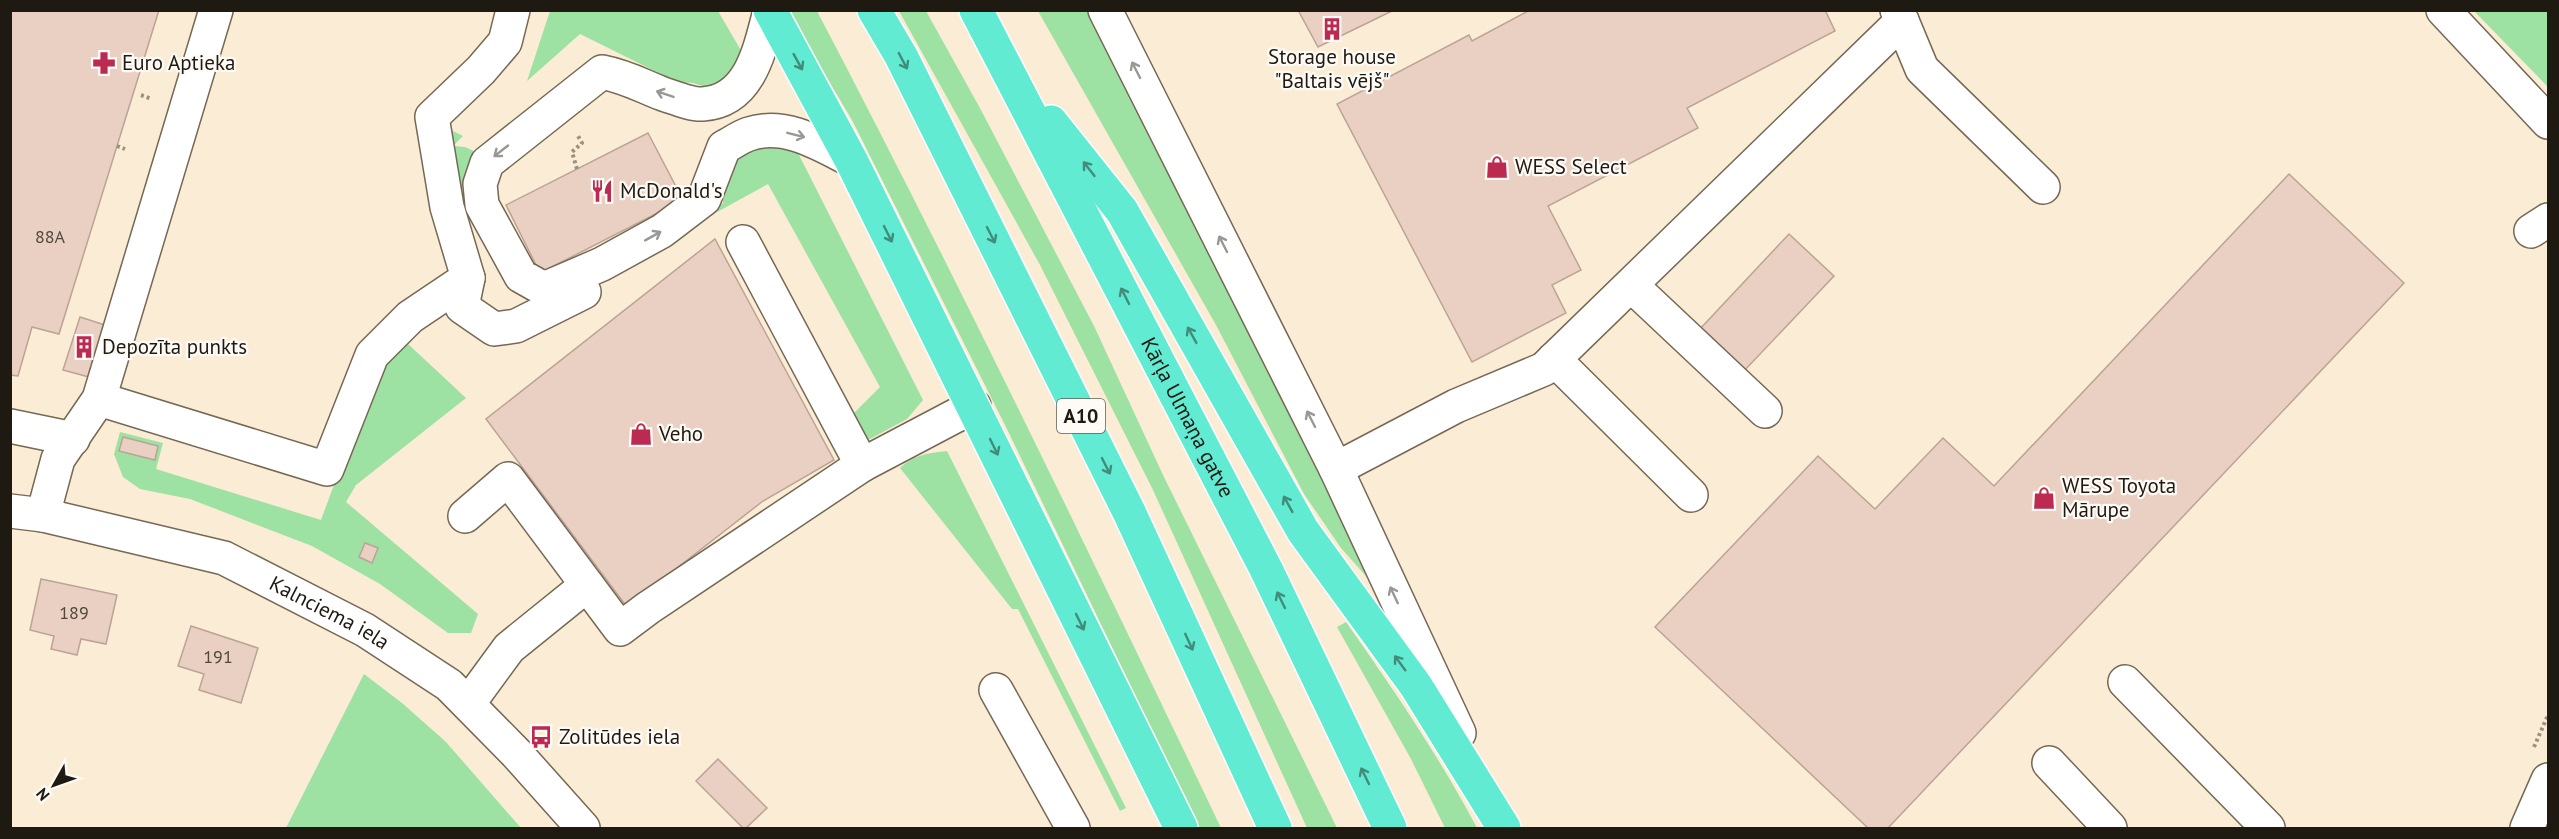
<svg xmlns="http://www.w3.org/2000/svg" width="2559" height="839" viewBox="0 0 2559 839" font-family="'PT Sans',sans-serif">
<rect width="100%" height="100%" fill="#fbecd5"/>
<path fill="#9de1a3" d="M550,11H718L743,54L734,72L714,84L711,89L693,83L677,82L580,34L527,81Z
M787,11H817C958,280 1090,554 1221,828H1199L1008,431L852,120Z
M899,11H926L981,110L1094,326L1163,475L1337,828H1307L1153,490L1040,265Z
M1038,11H1089L1221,271L1373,584L1341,548L1304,494L1216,325Z
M2474,11H2548V87Z
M447,128L463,136L453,146L465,147L478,153L462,188L442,140Z
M775,146L797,151L923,400L907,419L868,440L852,415L880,387L768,184L708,217L723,203C720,166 741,151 775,146Z
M408,344L466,398L356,485L346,502L478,614L471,633H448L380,584L312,546L190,499L140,489L123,477L114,454L120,432L163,443L156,469L321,520L379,363Z
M947,451L1126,808L1120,811L1018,609H1012L900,468C914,455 928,453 947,451Z
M1346,622C1393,689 1439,756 1477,828H1445L1411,759L1337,627Z
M364,674L402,703L446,742L521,828H286Z"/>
<path fill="#ead0c2" stroke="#bba395" stroke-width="1.5" d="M10,10H159L59,334L32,327L18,376L10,375Z
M1298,10H1394L1318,47Z
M1530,10H1825L1835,31L1687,108L1698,128L1548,206L1581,270L1552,285L1566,313L1472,362L1337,104L1469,35L1472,41Z
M648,133L683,200L540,273L506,205Z
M2289,174L2404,283L1888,828H1868L1655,627L1818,456L1875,509L1943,438L1994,486Z
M1789,234L1834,276L1743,372L1699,330Z
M715,239L834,460L763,501L627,607L486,419Z
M80,317L105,325L89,377L63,370Z
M123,437L158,446L155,460L119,451Z
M365,543L378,548L372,563L359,557Z
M41,579L117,595L106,644L81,639L77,655L51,649L54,636L30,630Z
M191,626L258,648L241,703L199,690L204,674L178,666Z
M718,759L767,808L746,828H743L696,781Z"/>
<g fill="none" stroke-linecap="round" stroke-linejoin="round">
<g stroke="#756854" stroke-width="36">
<g id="minor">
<path d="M1105,10L1336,469L1459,733"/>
<path d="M2443,10L2548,122"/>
<path d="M770,11C760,48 751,101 703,104C692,105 673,97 663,94C640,85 627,77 602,72L487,163L480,184L482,205L521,276L544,289L602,264L662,231L704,199L724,147C732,143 740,137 749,134C785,122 820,144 851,160"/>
<path d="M1902,21L1922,69L2043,187"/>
<path d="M2531,231L2548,220"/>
<path d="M743,242L862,465L974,406"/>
<path d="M468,278L462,307L494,329L516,326L584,292"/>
<path d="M1631,285L1765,411"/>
<path d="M1554,359L1691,495"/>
<path d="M99,399L327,469L372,355L410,317L468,278L447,207L432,117L481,70L505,42L513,10"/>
<path d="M10,426L73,439"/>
<path d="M1336,469L1456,406L1544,369L1902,21L1897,10"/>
<path id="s1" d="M10,511L43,515L224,558L365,630L449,685L516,753L583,828"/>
<path d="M43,515L58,459L99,399L216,10"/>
<path d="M465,516L508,479L620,629L648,608L862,465"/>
<path d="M2125,682L2268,828"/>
<path d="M996,690L1073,828"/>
<path d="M468,704L509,648L587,585"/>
<path d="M2049,763L2110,828"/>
<path d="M2527,828L2548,780"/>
</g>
</g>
<g stroke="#fff" stroke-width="36">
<g id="highway">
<path d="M770,10L851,160L1181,828"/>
<path d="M874,10L901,56L1130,514L1275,828"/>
<path id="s2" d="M976,10L1266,569L1390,828"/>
<path d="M1051,122L1122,211L1303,531L1416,686L1504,828"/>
</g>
</g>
<path stroke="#9b9180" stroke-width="4" stroke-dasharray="3 3" stroke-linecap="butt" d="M141,95L152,99
M117,146L125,149
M577,169L572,152L582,143L578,136
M2534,747L2548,715"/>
<use href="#minor" stroke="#fff" stroke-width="33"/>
<use href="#highway" stroke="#60ebd2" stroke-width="33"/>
</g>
<defs><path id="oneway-shaft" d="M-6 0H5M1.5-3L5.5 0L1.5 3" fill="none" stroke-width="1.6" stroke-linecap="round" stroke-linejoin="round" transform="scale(1.5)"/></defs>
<g stroke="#428c7b">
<use href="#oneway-shaft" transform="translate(903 61) rotate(62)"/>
<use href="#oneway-shaft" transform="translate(798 62) rotate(61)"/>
<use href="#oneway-shaft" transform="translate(1089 169) rotate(-128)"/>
<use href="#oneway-shaft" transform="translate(888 234) rotate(63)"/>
<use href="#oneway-shaft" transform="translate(991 235) rotate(63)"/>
<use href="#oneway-shaft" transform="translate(1125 296) rotate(-117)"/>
<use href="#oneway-shaft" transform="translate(1192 335) rotate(-119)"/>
<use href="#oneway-shaft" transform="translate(994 447) rotate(64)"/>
<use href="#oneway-shaft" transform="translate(1106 466) rotate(63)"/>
<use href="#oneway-shaft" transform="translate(1288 504) rotate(-119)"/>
<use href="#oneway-shaft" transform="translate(1281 600) rotate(-116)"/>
<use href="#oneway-shaft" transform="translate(1080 622) rotate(64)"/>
<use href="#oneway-shaft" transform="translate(1189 642) rotate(65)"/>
<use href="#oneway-shaft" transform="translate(1400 663) rotate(-126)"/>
<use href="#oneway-shaft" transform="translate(1365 776) rotate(-116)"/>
</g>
<g stroke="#9a9894">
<use href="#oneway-shaft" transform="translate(1136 70) rotate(-117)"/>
<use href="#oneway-shaft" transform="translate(665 94) rotate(-161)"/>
<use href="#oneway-shaft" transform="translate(796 135) rotate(14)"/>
<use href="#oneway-shaft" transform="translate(501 151) rotate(142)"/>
<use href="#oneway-shaft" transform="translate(653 236) rotate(-29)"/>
<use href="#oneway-shaft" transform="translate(1223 244) rotate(-117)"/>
<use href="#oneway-shaft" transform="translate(1311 419) rotate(-117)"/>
<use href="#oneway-shaft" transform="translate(1394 595) rotate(-115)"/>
</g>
<defs>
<g id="building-bare" transform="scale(1.8)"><path d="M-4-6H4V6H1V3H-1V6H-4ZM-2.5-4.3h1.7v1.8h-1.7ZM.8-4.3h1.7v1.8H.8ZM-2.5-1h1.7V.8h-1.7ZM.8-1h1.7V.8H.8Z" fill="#ba2a51" stroke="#fefbf7" stroke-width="2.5" paint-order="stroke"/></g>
<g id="pharmacy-bare" transform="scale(1.8)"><path d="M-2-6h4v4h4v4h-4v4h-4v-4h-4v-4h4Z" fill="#ba2a51" stroke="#fefbf7" stroke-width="2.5" paint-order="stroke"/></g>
<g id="shop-bare" transform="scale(1.8)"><path d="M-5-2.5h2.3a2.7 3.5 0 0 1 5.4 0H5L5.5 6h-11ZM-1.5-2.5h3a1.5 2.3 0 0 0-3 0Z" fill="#ba2a51" stroke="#fefbf7" stroke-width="2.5" paint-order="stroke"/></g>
<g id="restaurant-bare" transform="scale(1.8)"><path d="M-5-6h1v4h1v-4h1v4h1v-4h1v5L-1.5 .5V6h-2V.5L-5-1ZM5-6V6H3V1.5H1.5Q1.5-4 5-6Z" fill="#ba2a51" stroke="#fefbf7" stroke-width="2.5" paint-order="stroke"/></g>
<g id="bus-bare" transform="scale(1.8)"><path d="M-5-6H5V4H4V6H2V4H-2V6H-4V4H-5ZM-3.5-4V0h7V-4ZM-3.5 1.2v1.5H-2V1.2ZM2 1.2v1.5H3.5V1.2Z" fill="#ba2a51" stroke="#fefbf7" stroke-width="2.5" paint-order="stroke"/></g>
</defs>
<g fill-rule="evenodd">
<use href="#building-bare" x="1332" y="29"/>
<use href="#pharmacy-bare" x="104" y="63"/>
<use href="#shop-bare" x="1497" y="167"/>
<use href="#restaurant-bare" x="602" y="191"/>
<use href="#building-bare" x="84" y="347"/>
<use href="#shop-bare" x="641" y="434"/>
<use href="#shop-bare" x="2044" y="498"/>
<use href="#bus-bare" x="541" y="737"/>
</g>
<g text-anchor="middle" stroke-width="4.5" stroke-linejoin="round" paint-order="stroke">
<g font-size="18" fill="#51473d">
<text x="50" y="243">88A</text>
<text x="74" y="619">189</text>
<text x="218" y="663">191</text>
</g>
<rect fill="#fefbf7" stroke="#615d56" stroke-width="1.5" x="1057" y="399" width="48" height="34" rx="4.5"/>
<g font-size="20" font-weight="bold" fill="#1e1911">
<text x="1081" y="423">A10</text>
</g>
<g font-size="21" fill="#1e1911" stroke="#fefbf7" text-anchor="start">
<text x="1332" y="64" text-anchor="middle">Storage house<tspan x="1332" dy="24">"Baltais vējš"</tspan></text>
<text x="122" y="70">Euro Aptieka</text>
<text x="1515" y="174">WESS Select</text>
<text x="620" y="198">McDonald's</text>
<text x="102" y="354">Depozīta punkts</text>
<text x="659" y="441">Veho</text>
<text x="2062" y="493">WESS Toyota<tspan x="2062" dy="24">Mārupe</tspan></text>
<text x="559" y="744">Zolitūdes iela</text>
</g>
<g font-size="21" fill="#1e1911" stroke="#fefbf7">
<text dy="7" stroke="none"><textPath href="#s2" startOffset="459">Kārļa Ulmaņa gatve</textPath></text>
<text dy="7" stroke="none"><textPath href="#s1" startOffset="338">Kalnciema iela</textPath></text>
</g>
</g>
<rect width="2559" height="839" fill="none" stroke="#1e1911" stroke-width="24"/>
<g transform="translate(54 785) rotate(230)" stroke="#fefbf7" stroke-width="4.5" paint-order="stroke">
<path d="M0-4.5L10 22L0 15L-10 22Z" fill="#1e1911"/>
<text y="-9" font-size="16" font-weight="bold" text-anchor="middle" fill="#1e1911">N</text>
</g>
</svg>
